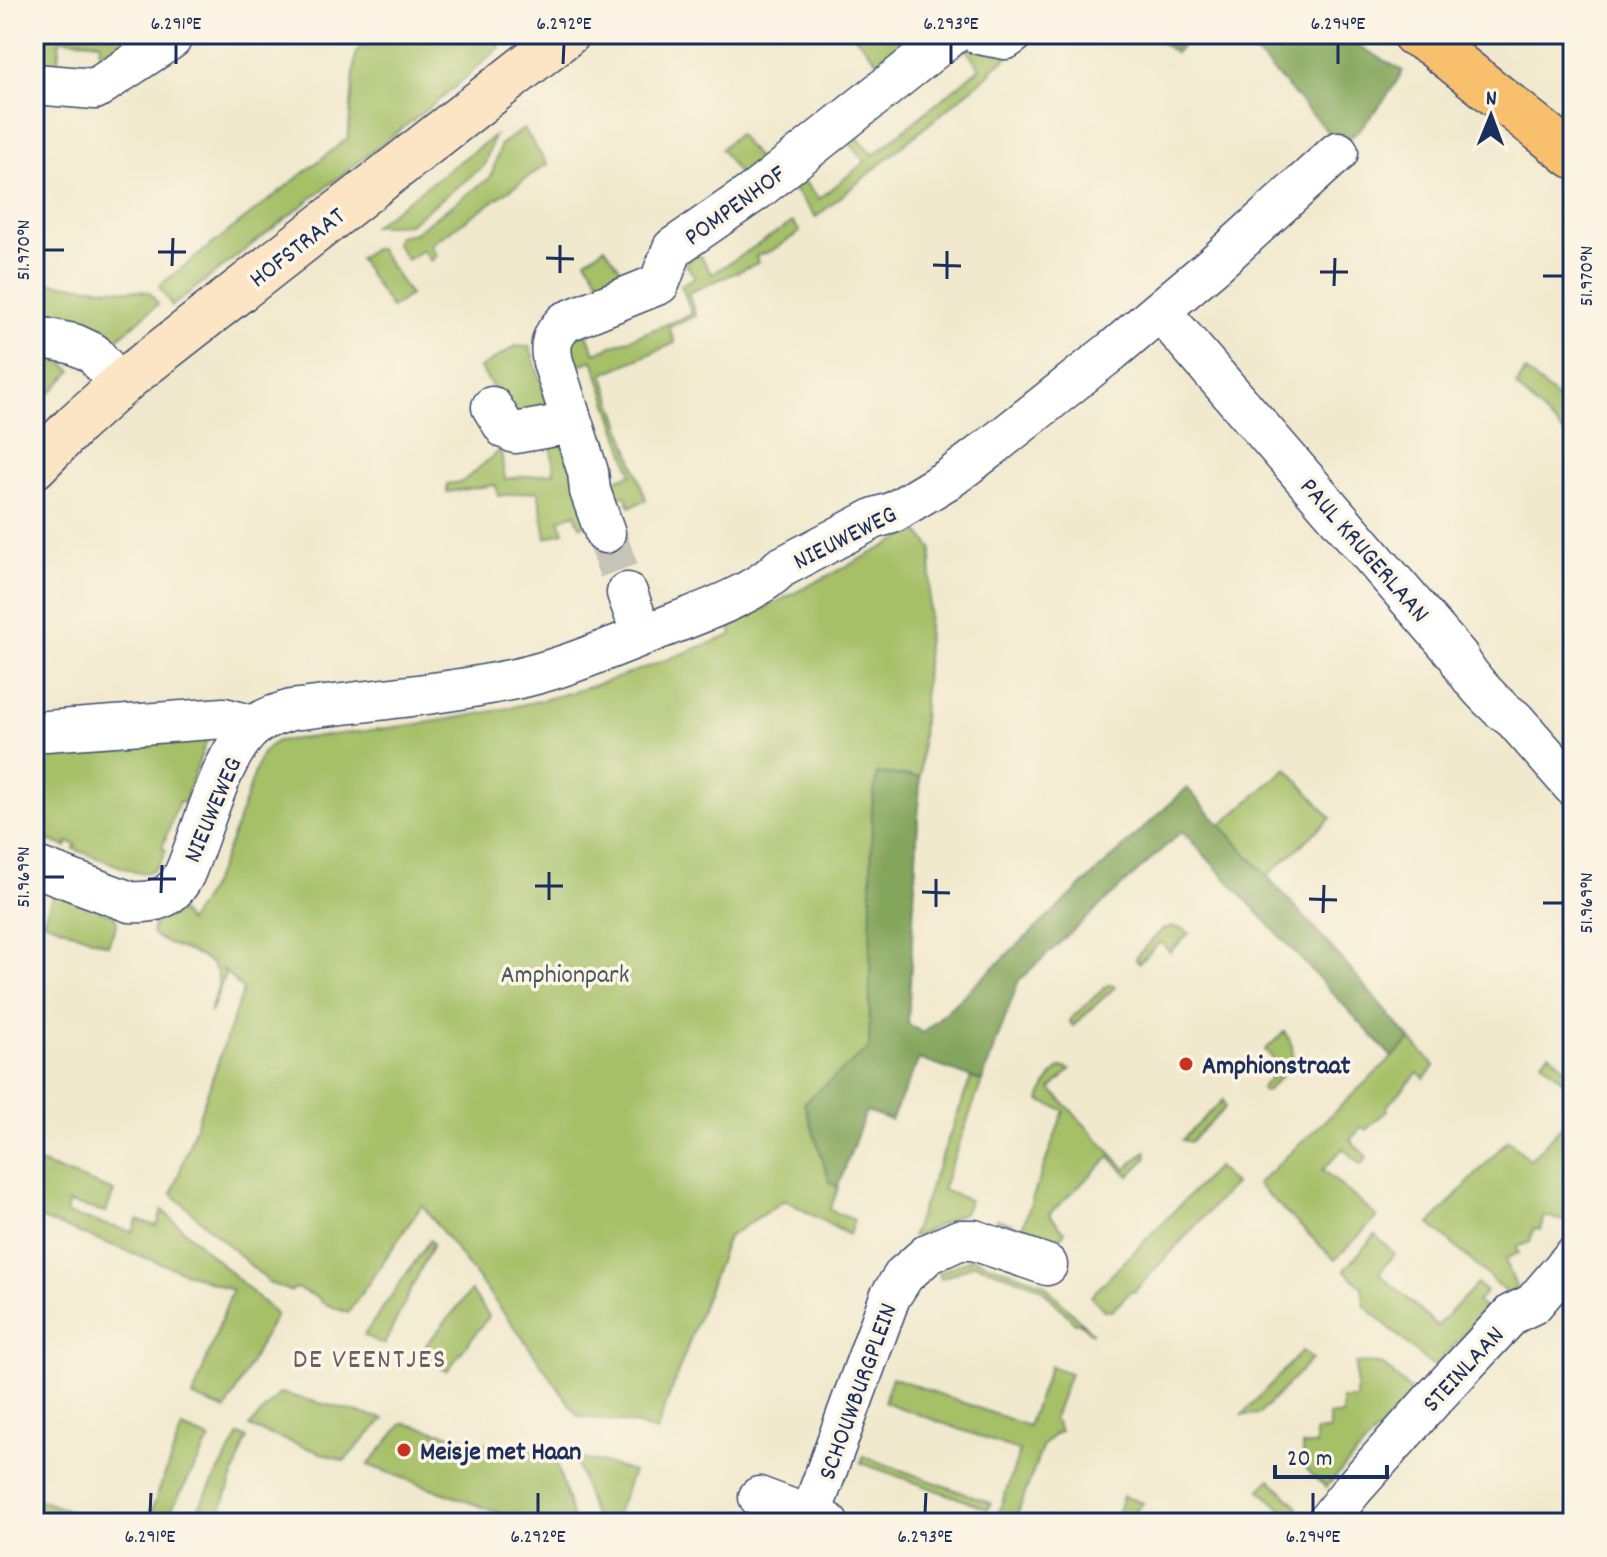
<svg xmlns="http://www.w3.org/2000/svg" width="1607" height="1557" viewBox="0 0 1607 1557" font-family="Dekko,sans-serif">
<rect width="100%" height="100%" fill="#fcf5e5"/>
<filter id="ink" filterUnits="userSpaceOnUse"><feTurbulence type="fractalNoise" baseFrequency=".0125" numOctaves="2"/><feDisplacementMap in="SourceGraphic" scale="16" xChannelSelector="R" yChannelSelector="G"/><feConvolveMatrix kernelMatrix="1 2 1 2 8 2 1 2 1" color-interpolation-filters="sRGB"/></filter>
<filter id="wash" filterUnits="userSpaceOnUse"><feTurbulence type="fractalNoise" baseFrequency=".006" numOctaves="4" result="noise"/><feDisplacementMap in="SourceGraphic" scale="32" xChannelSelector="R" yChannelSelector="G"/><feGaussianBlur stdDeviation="1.8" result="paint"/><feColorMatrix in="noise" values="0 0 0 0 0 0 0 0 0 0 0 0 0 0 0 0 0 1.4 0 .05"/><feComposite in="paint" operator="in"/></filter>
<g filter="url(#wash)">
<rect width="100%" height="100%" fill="#f1e9cd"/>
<path fill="#a6c067" stroke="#607862" stroke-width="2" d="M47,34H92L130,37L128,53L98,74L100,42L60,39L57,71L44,69Z
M365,34H488L500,47L448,93L172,306L159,286L348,138L356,53L364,43Z
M853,34H917L884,61L876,60Z
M964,47L1010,55L991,70L992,72L816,217L791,186L802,179L819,199L865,162L849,142L856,136L873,155L980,68Z
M524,129L547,164L430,245L437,256L431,261L423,250L407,260L395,243L399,236L414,233L491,177L501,144Z
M738,134L762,164L743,180L721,149Z
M494,136L484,166L409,224L373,226Z
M793,222L800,232L771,251L756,256L758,263L688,293L696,316L669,327L675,343L603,374L646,500L630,507L625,495L609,500L599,485L632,474L593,360L568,369L569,337L583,325L595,353L692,314L681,285L695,277L685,263L696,254L700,255L712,274Z
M605,247L626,277L605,289L586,260Z
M373,249H379L410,295L391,308L359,259Z
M34,282L149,292L158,304L117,339L45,323L49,305L34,301Z
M516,346L530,347L547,401L546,409L526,417L507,409L480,368Z
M34,355C49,358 61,360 72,371L42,401L34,399Z
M1525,371L1573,411V442L1516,386Z
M562,443L592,523L580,526L575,514L559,520L564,532L546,538L538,491L498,496L496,485L447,492V484L462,482L499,451H501L505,479L554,473L551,444Z
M917,530L932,548L907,1024L830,1182L838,1188L830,1210L854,1220L849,1235L785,1200L728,1237L656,1432L635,1424L578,1416L522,1337L422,1205L348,1313L321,1302L318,1297L296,1288L290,1291L271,1284L172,1194L243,990L222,968L225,974L211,1012H210C212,1003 217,995 218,986C223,949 170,953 152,933L155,920C165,920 171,916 178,909L188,922C225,873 240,812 261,755L268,747L277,741C382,730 488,718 589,687C638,672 685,652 732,635L730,626Z
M210,731L184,803L179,801L162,848L166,850C160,867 153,875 135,872L74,849L76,845L68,842L66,847L34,834V741Z
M1287,768L1331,818L1267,876L1221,825Z
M54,892L114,915L117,923L108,945L43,921Z
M1172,927L1184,929L1189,933L1170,952L1160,942L1139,963L1136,960L1137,956L1162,930Z
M1112,984L1115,987L1073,1026L1070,1022L1071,1018L1108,985Z
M1284,1032C1305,1057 1284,1073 1267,1091H1263L1261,1088L1281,1067L1265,1050Z
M1411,1040L1435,1066L1424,1078L1418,1073L1386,1107L1388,1109L1366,1130L1362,1127L1350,1140L1367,1157L1361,1165L1343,1148L1323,1170L1377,1217L1335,1260L1257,1184Z
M1549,1053L1573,1075V1091L1542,1061Z
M1060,1068H1066L1070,1070L1051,1089L1126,1169L1146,1151L1147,1158L1129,1176L1110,1157L1049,1214L1065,1232L1062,1236L1047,1240L1031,1234L1029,1240L997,1228V1219L1022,1228L1064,1110L1040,1101C1044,1087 1049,1078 1060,1068Z
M971,1078L982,1081L942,1190L969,1200L965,1212L915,1237L912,1236Z
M1223,1100L1225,1108L1190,1142L1182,1140Z
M1573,1114V1223L1544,1216L1540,1230L1533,1229L1530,1242L1517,1247L1519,1253L1505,1259L1518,1292L1513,1298L1430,1224L1508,1140L1530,1160Z
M34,1161L114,1191L106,1212L68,1203L66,1214L133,1232L137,1220L157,1226L162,1210L276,1314L226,1410L193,1397L232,1290L34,1216Z
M1217,1167L1234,1184L1134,1292L1131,1291L1112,1311L1104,1310L1091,1296Z
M1375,1235L1395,1254L1379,1273L1437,1326L1477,1284L1486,1292L1477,1302L1487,1310L1436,1365H1431L1365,1306L1362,1287L1344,1270Z
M430,1240L433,1244L384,1345L364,1335Z
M972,1258L1043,1283L1093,1334L1079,1323H1075L1040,1287L975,1264L941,1279L939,1273Z
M471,1291L489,1316L447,1371L415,1358Z
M1302,1351L1312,1359L1259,1414L1242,1415Z
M1356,1363L1380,1364L1385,1366L1413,1393L1326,1487C1307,1470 1303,1472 1303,1445H1316V1431L1329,1430V1415H1342V1399H1356Z
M1050,1366L1070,1373L1053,1420L1056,1422L1060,1432L1055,1434L1043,1445L1014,1523H995L1020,1451L884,1402L892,1377L1028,1426Z
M280,1393L384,1419L344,1461L249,1427Z
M403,1423L496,1446L554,1454L572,1516V1523H526L368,1465Z
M182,1428L210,1439L164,1523H147Z
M239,1435L247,1438L216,1523H190Z
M863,1456L991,1503L988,1509L861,1463Z
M575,1458L604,1463L633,1472L616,1515L594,1517Z
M1270,1479L1297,1506L1298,1515L1294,1523H1280L1287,1514L1260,1490Z
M1123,1496L1143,1503L1127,1521V1523H1114Z
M34,1498L103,1523H34Z"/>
<path fill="#84a65c" stroke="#506a5d" stroke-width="2" d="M1151,34H1193L1175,53Z
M1224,34H1338L1403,71C1385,101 1370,120 1345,143L1337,142L1260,57Z
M877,773L920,777L908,1024L923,1033L1187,788L1316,930L1411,1040L1392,1057L1182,831L1019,980L982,1081L919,1059L891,1120L866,1111L838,1187L830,1182L804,1103L869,1048L872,807Z"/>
</g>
<g filter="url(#ink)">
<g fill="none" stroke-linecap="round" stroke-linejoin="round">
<path stroke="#c6c4b7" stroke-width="40" stroke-dasharray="40 20" stroke-linecap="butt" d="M605,533L627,593"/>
<g stroke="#3b4b6f" stroke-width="43">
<path id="street" d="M979,34L1006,39L1013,34
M34,84L95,89L171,39L172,34
M1160,311L1458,656C1467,677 1495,706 1514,719L1573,786
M34,336L74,344L93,353L120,385
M492,407L505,428L515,433L572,423
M605,533L590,491L588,472L553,362C549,344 552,335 565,322L659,284L673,248L757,190L953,34
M627,593L642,635
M46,731L224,718L254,726
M34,866L130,902C146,903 164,901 175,888C185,878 189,862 194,849C208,813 225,747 257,724C268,717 278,714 291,710C364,701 438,695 510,680C566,669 618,644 672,624C703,612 758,592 780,568L875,518L892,513L950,478L995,444L1112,351L1216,263L1338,152
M759,1497L828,1523
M810,1516L890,1297L904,1275L928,1254L959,1240H974L1047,1265
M1326,1523L1352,1490L1434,1398L1512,1314L1533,1304L1573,1257"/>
</g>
<g stroke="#3b4b6f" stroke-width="47">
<path id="secondary" d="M34,467L76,424L130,376L567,34"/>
</g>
<g stroke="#3b4b6f" stroke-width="47">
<path id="primary" d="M1414,34L1432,44L1573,156"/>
</g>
<use href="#street" stroke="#fff" stroke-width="40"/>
<use href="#secondary" stroke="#fce5c4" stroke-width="44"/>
<use href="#primary" stroke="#f8bf6c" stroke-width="44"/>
</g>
</g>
<path fill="none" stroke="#1b2f5e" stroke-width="3" d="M176,64V44M563,64L564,44M951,64V44M1338,64V44M44,250H64M158,252H186M546,258L574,259M933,265L961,266M172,266L173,238M1320,272H1348M560,273V245M1543,276H1563M947,279V251M1334,286L1335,258M44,877H64M148,879H176M535,886H563M922,892L950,893M161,893L162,865M1309,899L1337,900M549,900V872M1543,903H1563M936,907V879M1323,913L1324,885M150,1513L151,1493M538,1513V1493M925,1513L926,1493M1313,1513V1493"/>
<g fill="#c8321e" stroke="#fcf5e5" stroke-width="3">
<circle cx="1186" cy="1064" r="8"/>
<circle cx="404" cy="1450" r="8"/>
</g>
<g text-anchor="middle" stroke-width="7" stroke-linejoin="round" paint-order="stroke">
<g font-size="26" fill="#1b2f5e" stroke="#fcf5e5">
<text transform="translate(734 204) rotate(-36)" y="9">POMPENHOF</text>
<text transform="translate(296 246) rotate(-38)" y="9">HOFSTRAAT</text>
<text transform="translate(844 536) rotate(-27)" y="9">NIEUWEWEG</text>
<text transform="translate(1366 549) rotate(49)" y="9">PAUL KRUGERLAAN</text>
<text transform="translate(211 809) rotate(-67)" y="9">NIEUWEWEG</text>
<text transform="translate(1462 1368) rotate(-47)" y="9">STEINLAAN</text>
<text transform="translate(856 1391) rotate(-70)" y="9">SCHOUWBURGPLEIN</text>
</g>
<g font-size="26" fill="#455a61" stroke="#fcf5e5">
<text x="565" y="982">Amphionpark</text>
</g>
<g font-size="26" font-weight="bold" fill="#1b2f5e" stroke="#fcf5e5" text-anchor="start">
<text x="1202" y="1073">Amphionstraat</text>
<text x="420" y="1459">Meisje met Haan</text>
</g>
<g font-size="28" letter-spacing="2" fill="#646066" stroke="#fcf5e5">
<text x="370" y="1367">DE VEENTJES</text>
</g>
</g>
<rect width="1607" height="1557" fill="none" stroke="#fcf5e5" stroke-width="88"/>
<g transform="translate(1491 116) rotate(1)" stroke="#fcf5e5" stroke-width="6" paint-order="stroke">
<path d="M0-6L14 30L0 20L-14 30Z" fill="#1b2f5e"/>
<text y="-12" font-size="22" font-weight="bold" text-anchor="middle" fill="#1b2f5e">N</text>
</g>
<path d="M1275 1465v12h112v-12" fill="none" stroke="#1b2f5e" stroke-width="4"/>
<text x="1287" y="1465" font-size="24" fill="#1b2f5e" stroke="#fcf5e5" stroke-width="6" paint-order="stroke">20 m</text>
<rect x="44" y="44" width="1519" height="1469" fill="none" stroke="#1b2f5e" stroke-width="3"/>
<g font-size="20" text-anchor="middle" fill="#1b2f5e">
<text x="176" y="29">6.291°E</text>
<text x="564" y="29">6.292°E</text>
<text x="951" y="29">6.293°E</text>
<text x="1338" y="29">6.294°E</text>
<text transform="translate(22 250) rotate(-90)" y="7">51.970°N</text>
<text transform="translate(1585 276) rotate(-90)" y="7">51.970°N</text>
<text transform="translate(22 877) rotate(-90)" y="7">51.969°N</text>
<text transform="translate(1585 903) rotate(-90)" y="7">51.969°N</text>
<text x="150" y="1542">6.291°E</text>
<text x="538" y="1542">6.292°E</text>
<text x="925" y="1542">6.293°E</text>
<text x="1313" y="1542">6.294°E</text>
</g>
</svg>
